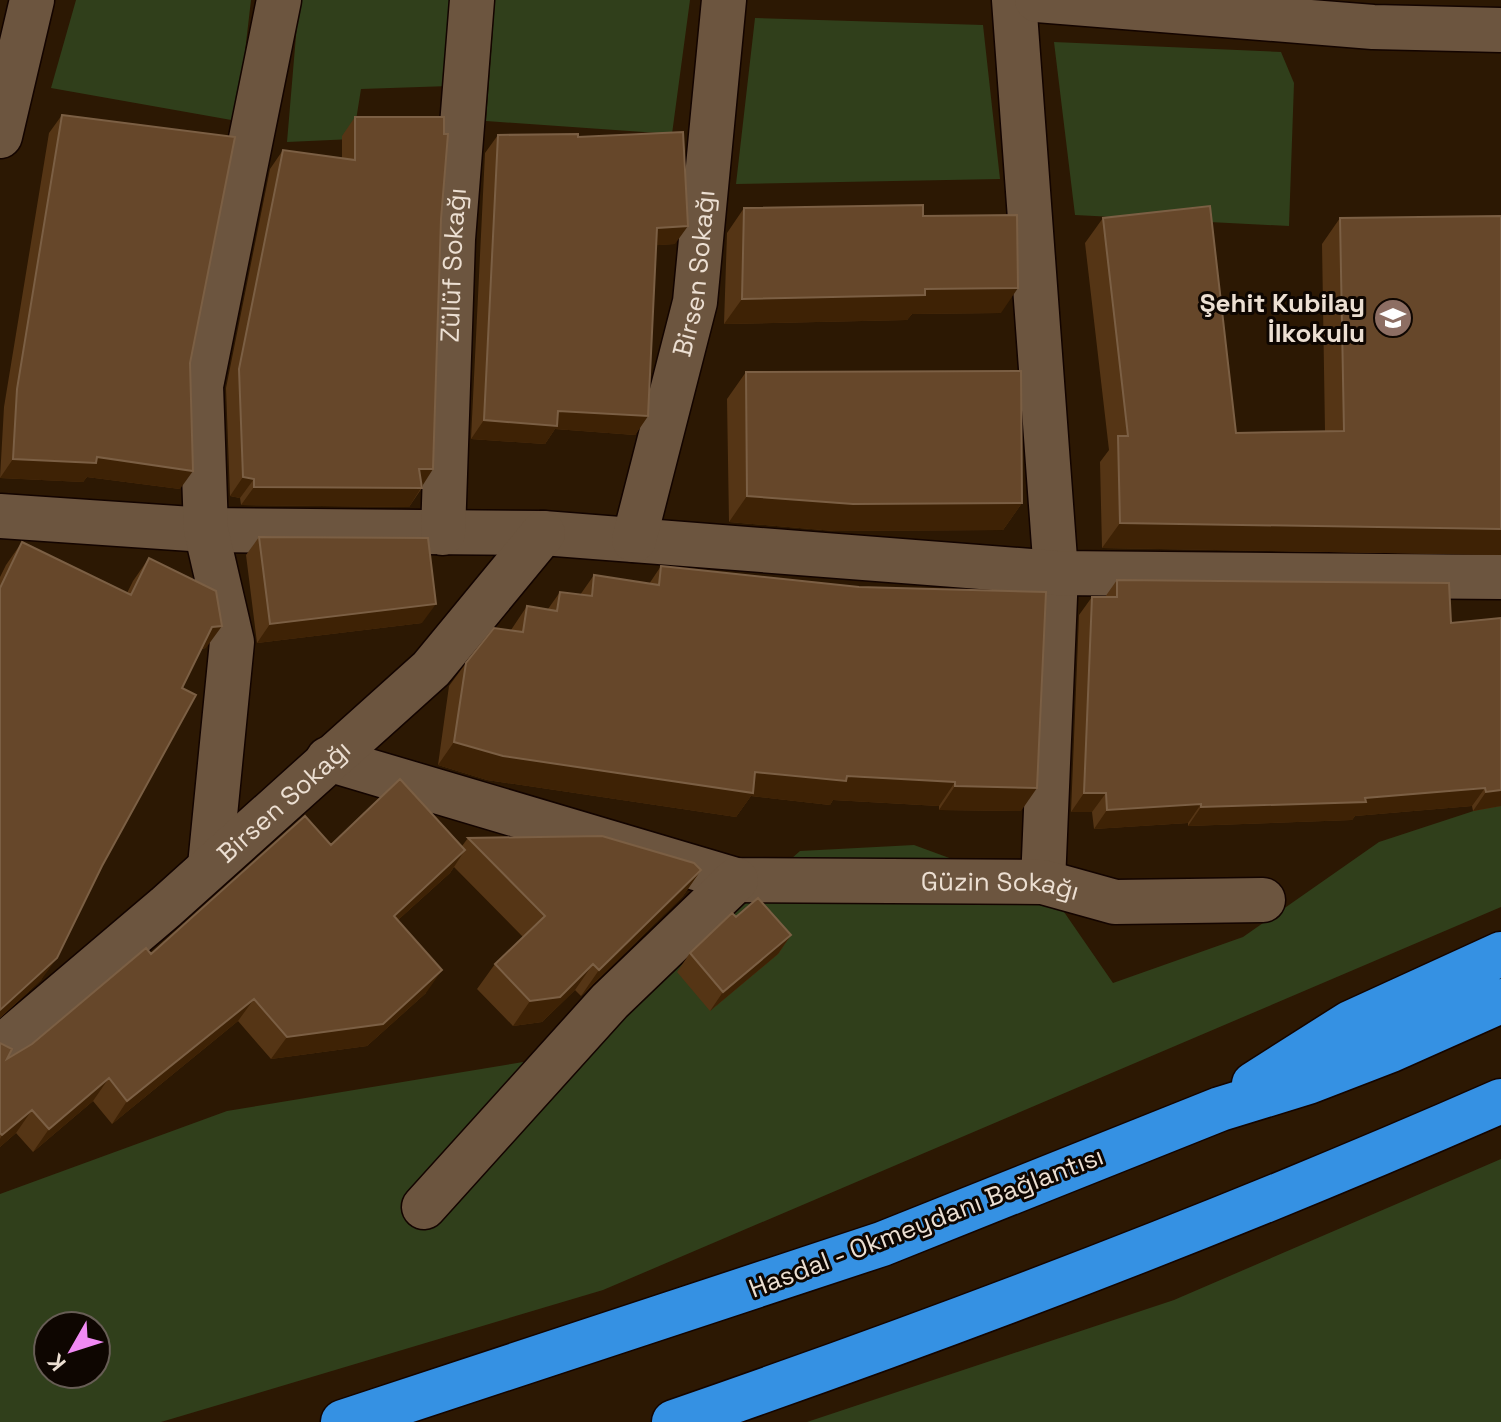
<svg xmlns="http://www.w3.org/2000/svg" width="1501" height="1422" viewBox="0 0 1501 1422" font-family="'Space Grotesk',sans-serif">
<rect width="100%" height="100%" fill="#2c1803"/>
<path fill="#303f1b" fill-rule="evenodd" d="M76,0H251L237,121L51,88Z
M299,0H460L450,86L361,89L353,139L287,142Z
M495,0H690L672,134L486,121Z
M755,18L983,25L1000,179L736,184Z
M1054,42L1281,52L1294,83L1289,226L1075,215Z
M1501,802V907L603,1290L161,1422H0V1194L227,1111L572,1054L800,851L914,845L1053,896L1113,983L1243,937L1379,842ZM48,1326H96V1374H48Z
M1501,1159V1422H807L1174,1300Z"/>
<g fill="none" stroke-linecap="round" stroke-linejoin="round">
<g stroke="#130400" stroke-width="47">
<g id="street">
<path d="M1014,0L1056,573L1043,882"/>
<path d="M0,136L32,0"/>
<path d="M0,516L206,530L543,533L1056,573L1501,577"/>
<path id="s1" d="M443,533L453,239L472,0"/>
<path id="s2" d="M634,540L695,302L724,0"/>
<path id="s3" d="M328,759L736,880L1043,882L1115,902L1263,900"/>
<path d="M210,866L232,642L206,530L201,386L279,0"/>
<path id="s4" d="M0,1048L166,907L431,669L543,533"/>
<path d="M424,1207L610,1001L736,880"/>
</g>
</g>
<g stroke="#130400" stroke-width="47">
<path id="secondary" d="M1037,0L1373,27L1501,30"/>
</g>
<g stroke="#130400" stroke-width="47">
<path id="highway" d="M1254,1084L1350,1023L1501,954
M343,1422L882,1244L1220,1109L1308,1082L1391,1050L1501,1001
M674,1422C954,1325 1230,1220 1501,1101"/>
</g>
<use href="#street" stroke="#6c553f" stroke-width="44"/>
<use href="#secondary" stroke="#6c553f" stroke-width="44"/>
<use href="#highway" stroke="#3591e3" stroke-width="44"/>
</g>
<path fill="#553515" d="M62,115L190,363L180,489L87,477L83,482L0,478L4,407L49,133Z
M355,117L422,488L409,507L241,505L240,498L230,496L226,388L270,169L283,150L342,158V136Z
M498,135L578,137L675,244L656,245L648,416L635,435L555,429L545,444L471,439L485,153Z
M744,208L923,216L1001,313L912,314L907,320L724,324L727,233Z
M1103,218L1236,433L1325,431L1322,244L1340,218L1501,555L1102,548L1100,462L1109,450L1085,243Z
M746,372L1022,503L1003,530L834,531L729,522L727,399Z
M259,537L422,623L257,643L246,555Z
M22,542L127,593L133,581L149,558L206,648L201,649L182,688L102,866L41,980L0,1018V577L6,565Z
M661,566L1021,811L939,810V806L833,800L830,805L751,796L736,817L487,780L438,765L449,686L466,663L511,630L527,606L548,609L560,592L580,595L594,575L649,584Z
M1117,580L1451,623L1501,806L1473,811L1472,806L1355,816L1352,820L1188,826V823L1094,829L1092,812H1071L1079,615L1092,597H1105Z
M468,838L701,870L683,896L581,996L575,990L542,1022L513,1026L477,989L495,964L523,937L454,867L450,873L398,920L426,993L367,1046L271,1059L238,1021L112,1124L93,1101L33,1152L16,1133L0,1147V1043L7,1059L32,1044L151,954L331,845L462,846Z
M736,917L791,935L778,954L710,1011L677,972L690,953Z"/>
<path fill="#3e2205" d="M688,226L675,244L644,246L657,228Z
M1018,288L1001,313L912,314L907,320L724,324L742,299L925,289Z
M558,411L648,416L635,435L555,429L545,444L471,439L484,420Z
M97,457L193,471L180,489L87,477L83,482L0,478L13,459Z
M419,469H433L409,507L241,505L254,487Z
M243,477L254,479L240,498L230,496Z
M747,496L1022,503L1003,530L834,531L729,522Z
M1120,523L1501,529V555L1102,548Z
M436,604L422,623L257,643L270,624Z
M222,626L206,648L196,649L212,627Z
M454,742L755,772L955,782L939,806L833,800L830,805L751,796L736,817L487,780L438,765Z
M955,786L1037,788L1021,811L939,810Z
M1485,788L1472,806L1355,816L1352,820L1188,826L1201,807L1365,798Z
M1501,790V806L1473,811L1486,792Z
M1084,793H1106L1092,812H1071Z
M1201,804L1188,823L1094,829L1107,810Z
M465,850L450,873L378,938L394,916Z
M701,870L683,896L581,996L599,970Z
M791,935L778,954L710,1011L723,992Z
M57,958L41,980L0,1018V1010Z
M593,964L575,990L542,1022L513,1026L530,1001Z
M442,970L426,993L367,1046L271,1059L287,1037Z
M254,999L238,1021L112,1124L127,1101Z
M109,1078L93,1101L33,1152L49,1129Z
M32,1110L16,1133L0,1147V1139L2,1135Z"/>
<path fill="#66472a" stroke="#7b5f44" stroke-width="2" d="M62,115L235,137L190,363L193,471L97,457L96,463L13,459L17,389Z
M355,117H444V134H448L441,219L433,469H419L422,488L254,487V479L243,477L239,369L283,150L355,160Z
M683,132L688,226L657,228L648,416L558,411L557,426L484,420L498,135L578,134V137Z
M923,205V216L1017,215L1018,288L925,289V295L742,299L744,208Z
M1210,206L1236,433L1344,431L1340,218L1501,216V529L1120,523L1118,436H1128L1103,218Z
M1021,371L1022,503L853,504L747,496L746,372Z
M259,537L428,538L436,604L270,624Z
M22,542L131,595L149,558L216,591L222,626L212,627L182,688L196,695L102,866L57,958L0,1010V588Z
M661,566L859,587L1046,592L1037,788L955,786V782L847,776L846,781L755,772L753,793L503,756L454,742L466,663L494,628L523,632L527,606L557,611L560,592L592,596L594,575L659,585Z
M1117,580L1449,583L1451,623L1501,618V790L1486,792L1485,788L1365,798L1366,802L1201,807V804L1107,810L1106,793H1084L1092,597H1117Z
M400,779L465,850L394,916L442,970L383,1024L287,1037L254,999L127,1101L109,1078L49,1129L32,1110L2,1135L0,1133V1043L12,1049L7,1059L32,1044L146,948L151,954L305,816L331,845Z
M602,836L694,863L701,870L599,970L593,964L560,997L530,1001L495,964L545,916L468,838Z
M758,898L791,935L723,992L690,953L732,913L736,917Z"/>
<defs>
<g id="school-disc" transform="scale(2)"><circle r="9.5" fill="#8d6e63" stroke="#0e0601"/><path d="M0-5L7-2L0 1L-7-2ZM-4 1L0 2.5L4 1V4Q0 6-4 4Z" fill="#fff"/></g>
</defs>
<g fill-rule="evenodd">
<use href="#school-disc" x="1393" y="318"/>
</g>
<g text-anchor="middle" stroke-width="6" stroke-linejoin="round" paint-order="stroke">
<g font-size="26" fill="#ecdfd2" stroke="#0e0601">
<text dy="9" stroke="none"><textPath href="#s1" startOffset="268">Zülüf Sokağı</textPath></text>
<text dy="9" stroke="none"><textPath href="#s2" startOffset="274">Birsen Sokağı</textPath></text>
<text dy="9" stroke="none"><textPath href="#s4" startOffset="376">Birsen Sokağı</textPath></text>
<text dy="9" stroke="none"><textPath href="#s3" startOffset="690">Güzin Sokağı</textPath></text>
<text transform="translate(926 1222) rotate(-21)" y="9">Hasdal - Okmeydanı Bağlantısı</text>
</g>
<g font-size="26" font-weight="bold" fill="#ecdfd2" stroke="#0e0601" text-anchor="end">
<text x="1365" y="312">Şehit Kubilay<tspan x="1365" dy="30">İlkokulu</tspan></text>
</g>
</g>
<g transform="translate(72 1350) rotate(231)"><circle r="38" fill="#0e0601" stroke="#675d55" stroke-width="2"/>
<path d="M0-6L14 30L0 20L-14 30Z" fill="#f18af4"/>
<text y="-12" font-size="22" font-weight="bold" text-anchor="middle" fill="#ecdfd2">K</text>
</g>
</svg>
